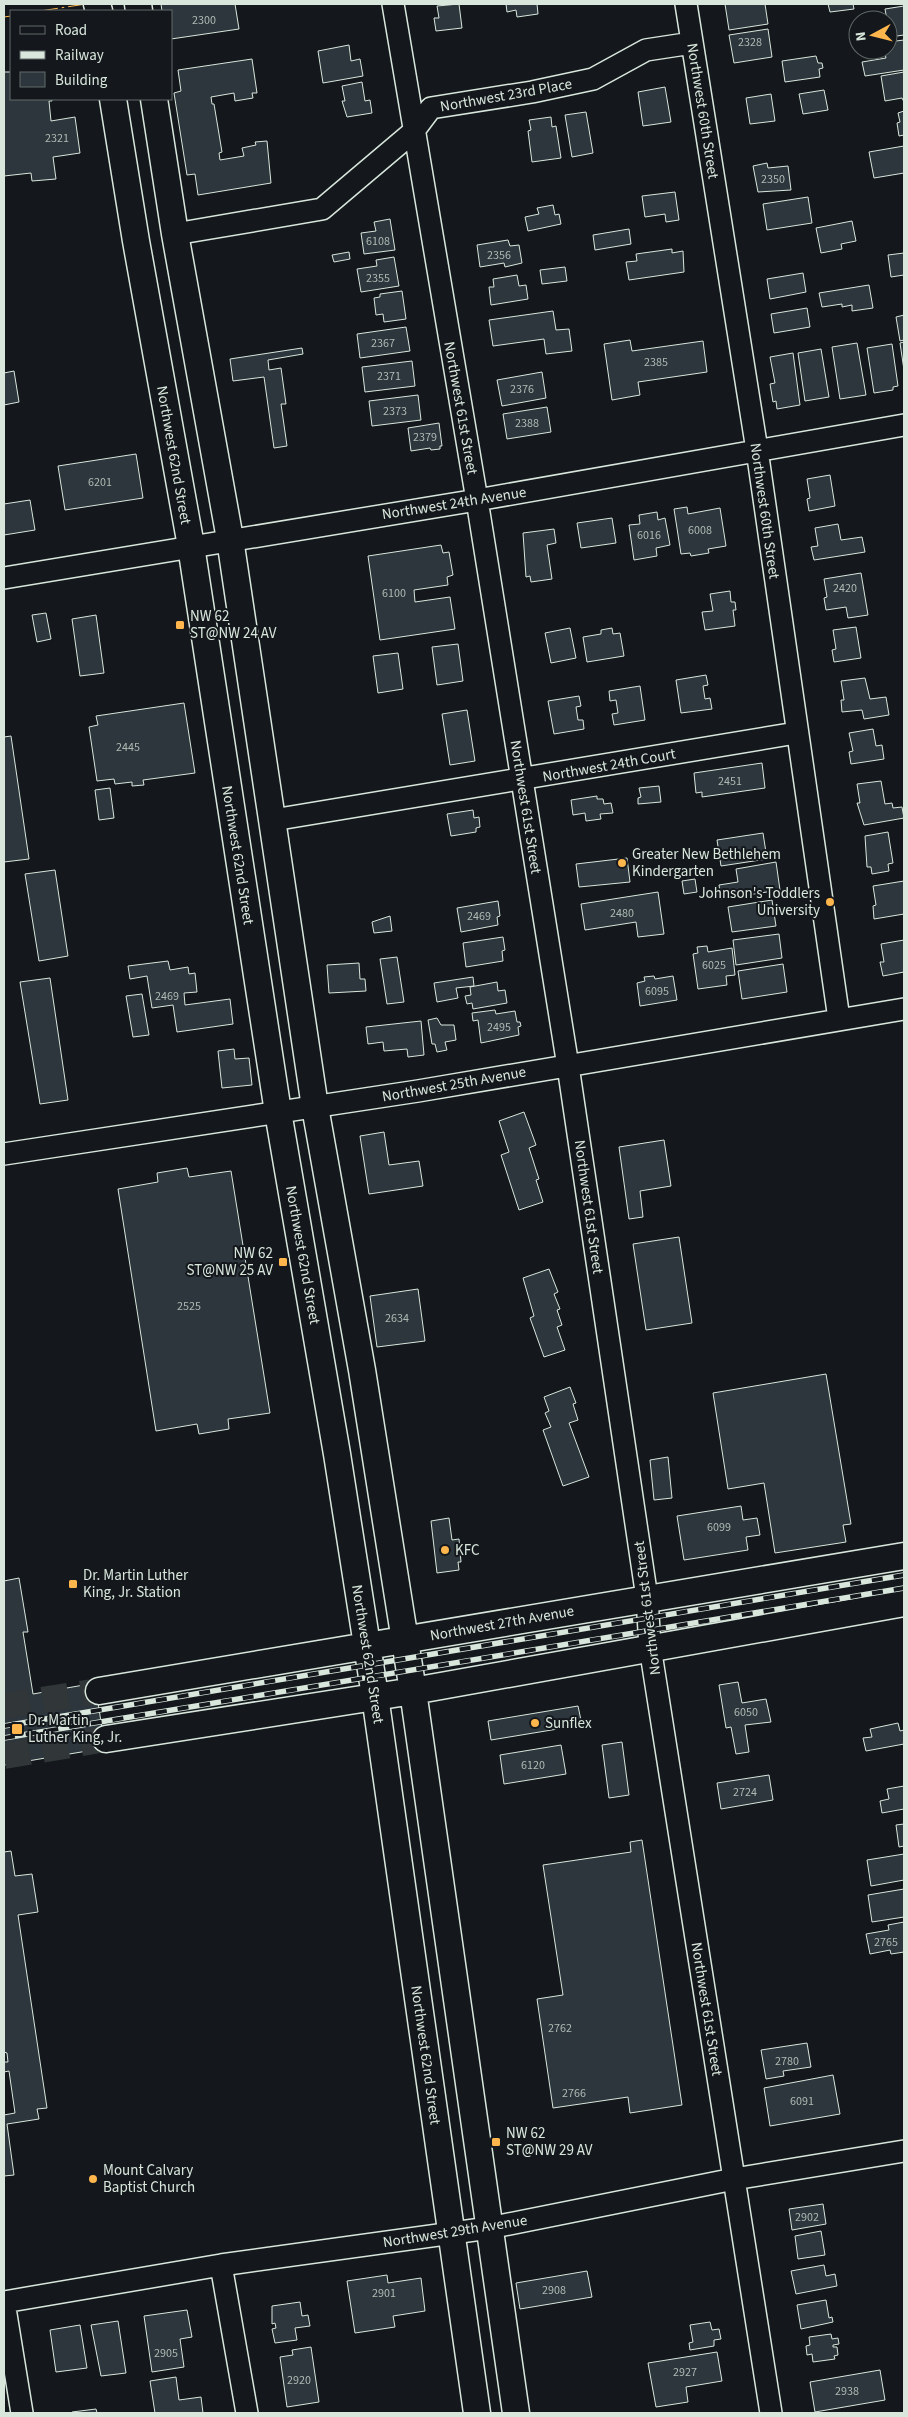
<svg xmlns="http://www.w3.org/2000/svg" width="908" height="2417" viewBox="0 0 908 2417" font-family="'Source Sans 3',sans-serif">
<rect width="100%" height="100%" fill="#14181c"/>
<path fill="#2c363c" stroke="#d8e6dc" d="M161,4H235L239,29L171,39V11H162Z
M459,4L462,28L436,31L434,18H439L437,6Z
M506,4H537L538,14L517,17L516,10L507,12Z
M725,4H765L768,24L729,30Z
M828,4H853L854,9L830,12Z
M904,6V35L890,37L885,9Z
M768,29L772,57L734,63L729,35Z
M904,40V70L865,76L862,62L886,58L884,50H888V42Z
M349,45L351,61L360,59L363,76L323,83L318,51Z
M816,56L818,63H822L823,68L819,69L820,77L785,82L782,61Z
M252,59L257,93H252L253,98L235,101L234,93L211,97L212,104H214L222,152L219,153L220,160L244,156L242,148L256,145L255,142L267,141L271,183L198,195L195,174L187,175L174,93L181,91L178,70Z
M4,72H11V99H52V101H49L51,121L75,117L80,153L53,157L56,179L32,181L31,173L4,176Z
M904,72V102L902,98L885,101L881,76Z
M362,82L365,101L370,100L372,113L347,117L342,101H345L342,86Z
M665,87L671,122L643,126L638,92Z
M824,90L828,110L803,114L799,94Z
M771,94L775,121L750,124L746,98Z
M904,111V135L899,136L897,123L900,122L898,113Z
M586,112L593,153L572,157L565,115Z
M551,117L552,127L556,126L561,158L532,162L528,131L531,130L529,120Z
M904,146V173L874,178L869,152Z
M767,163L768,168L788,166L791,190L758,192L753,166Z
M675,192L679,220L666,222L665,214L645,217L642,196Z
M808,197L812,223L767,230L763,204Z
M553,205L555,215L559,214L561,224L528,231L525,217L539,214L537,208Z
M390,219L395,250L364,254L361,233L376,231L374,222Z
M852,221L856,241L841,244L842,249L821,253L816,228Z
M629,229L631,244L595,250L593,235Z
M508,240L510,246L519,245L522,263L505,267L504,263L480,267L477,245Z
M672,249V253L683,251L684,272L629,280L626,262L637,261L636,254Z
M349,252L350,259L334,262L332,255Z
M904,253V275L891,277L888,255Z
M394,257L399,286L361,292L357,269L377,266L376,260Z
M565,267L567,281L542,284L540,270Z
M803,273L806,292L770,299L767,279Z
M517,275L519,286L526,285L528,299L491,305L489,287H494L493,279Z
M869,285L873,308L852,311V305L842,307V304L822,307L819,293Z
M402,291L406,319L384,322L383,314L376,315L374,298L380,297V294Z
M807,308L810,327L774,333L771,314Z
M553,311L556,330L569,329L572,351L546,354L544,339L493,346L489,320Z
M904,315V340L900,341L896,317Z
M406,327L410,351L360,358L357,334Z
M630,340L632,351L703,341L707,372L638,382L640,395L612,400L604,344Z
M904,342V370L900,343Z
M857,343L866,395L840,399L832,347Z
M892,344L898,386L893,387V390L874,393L867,348Z
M302,348L303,354L268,360L269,370L281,368L286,404H281L287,446L274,448L264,377L233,381L230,359Z
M821,349L829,397L805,401L798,353Z
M793,353L800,405L777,409L776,401L773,402L770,384L775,383L770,357Z
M412,361L415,386L365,392L362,367Z
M14,371L19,402L4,405V373Z
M542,372L546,398L502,406L497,380Z
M418,395L421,420L372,426L369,401Z
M547,407L551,432L507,439L503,414Z
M439,423L442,446H440V449L431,450L430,448L411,451L408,428Z
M136,454L143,498L65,510L58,466Z
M830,475L835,506L809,511L807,499L810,498L807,479Z
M30,500L35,530L4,535V504Z
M687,507L688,514L720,508L726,546L708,549L709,553L691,556L690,553L681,554L674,509Z
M657,512L658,520L665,518L670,545L656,548L657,556L634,560L629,525L640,524L639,515Z
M612,518L616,543L581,548L577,523Z
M838,524L841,540L862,537L865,552L814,560L811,547L818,546L815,528Z
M554,529L556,543L547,545L552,579L531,582L530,576L526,577L523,533Z
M441,545L443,553L449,552L453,575L447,577L448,585L414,590L415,602L450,597L455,629L380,640L368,556Z
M861,573L868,615L848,618L846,607L826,610L824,598L827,597L824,579Z
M730,591L731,602H735L736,610H733L735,626L705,630L702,612L713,611L710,594Z
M46,613L51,639L37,642L32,615Z
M96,615L104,673L80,676L72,619Z
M856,627L861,658L834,662L832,650L836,649L833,630Z
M570,628L576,658L551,663L545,633Z
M612,628L613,634L620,633L624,656L587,662L583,637L601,634V630Z
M458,644L463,681L437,685L432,647Z
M398,653L403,689L378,693L373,656Z
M706,675L708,685L703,686L705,699L710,698L712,709L681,713L676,680Z
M865,678L870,699L886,697L889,715L864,719L862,710L842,712L841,700H844L841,681Z
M640,686L645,720L614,725L612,714L618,713L616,700L610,701L609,691Z
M579,696L581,706L576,707L578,720H583L584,729L554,734L548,701Z
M184,703L195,773L143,780L144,785L132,786V782L115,784L114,779L97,781L89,727L98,725L96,716Z
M467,710L475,761L450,765L442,714Z
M873,729L876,746L882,745L884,759L851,764L849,752L853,751L849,733Z
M11,736L29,859L4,862V737Z
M762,763L765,788L702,797V792L696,793L694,773Z
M881,781L885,804L892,803L893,808L902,807L904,818L864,825L857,803H860L857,784Z
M659,786L661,802L638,804V798L641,797L639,788Z
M110,788L114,818L99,820L95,790Z
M597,796V799H603L604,804L611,803L613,813L600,814L601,819L586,821L585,813L573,815L571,800Z
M473,810L474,818L479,817L480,827L476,828V832L451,836L447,814Z
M888,832L893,863L888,864L889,871L872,874L871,867H867L865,836Z
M763,833L767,859L721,866L717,840Z
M627,858L630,882L579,887L576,864Z
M776,862L780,890L721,899L719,885L738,882L736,869Z
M55,870L68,956L39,961L25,874Z
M695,879L697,892L684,894L682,881Z
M904,881V914L874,919L873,906L876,905L873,886Z
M658,892L664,934L638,937L636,922L585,930L581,904Z
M772,900L776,926L732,932L728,907Z
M498,901L500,916L497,917L498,925L461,932L457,908Z
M390,916L392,931L374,933L372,922Z
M779,934L782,958L736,965L733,940Z
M503,937L505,950L502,951L503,961L466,967L463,943Z
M904,940V972L883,976L880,962H884L881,944Z
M707,946L708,952L732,948L735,975L726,976L727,985L698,989L693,954L698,953L697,947Z
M397,957L404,1002L387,1004L380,959Z
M168,961L170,970L188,967L189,974L195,973L197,992L184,993L185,1005L230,999L233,1024L177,1032L173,1005L152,1008L147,976L130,979L128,966Z
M359,963L360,979H365L366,991L329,993L327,965Z
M783,964L787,992L742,999L738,971Z
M654,976L655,979L673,976L677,1000L640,1006L637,983L645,981L644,977Z
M473,977L474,986L456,988L458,998L437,1002L434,983Z
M50,978L68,1100L40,1104L20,982Z
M497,982L498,991L505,990L507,1003L473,1009L472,1003L467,1004L465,996L471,995L470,987Z
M142,994L149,1035L133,1037L126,996Z
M495,1010L496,1014L515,1011L517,1022H520L521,1026L518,1027L519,1035L481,1043L478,1020L473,1021L472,1013Z
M437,1018L441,1025H454L456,1040L445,1042L447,1050L437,1052L435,1044H432L428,1020Z
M421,1021L424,1055L408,1057L407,1049L384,1051L383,1042L368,1044L366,1027Z
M234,1049L235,1059L249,1058L252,1085L222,1088L218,1051Z
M524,1112L536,1145L529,1148L539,1179L536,1180L543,1202L519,1210L501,1155L509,1152L499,1121Z
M384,1132L389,1165L419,1161L423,1186L369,1194L360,1136Z
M664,1140L671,1186L640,1191L643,1217L629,1219L619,1147Z
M187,1168L189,1177L231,1171L270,1413L228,1419L229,1429L199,1434L197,1424L156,1431L118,1189L158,1182L157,1173Z
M679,1237L692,1323L646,1330L633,1244Z
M549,1269L558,1292L554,1294L560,1309L557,1310L562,1325L557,1327L565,1350L544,1357L530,1318L534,1316L523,1278Z
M418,1289L425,1341L377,1347L370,1296Z
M826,1374L851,1524L843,1525L846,1542L775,1553L764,1483L728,1489L713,1393Z
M570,1387L576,1403L573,1404L578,1420L569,1423L589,1477L563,1486L543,1430L551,1427L545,1413L549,1411L544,1397Z
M668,1457L672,1498L654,1500L650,1460Z
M741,1506L743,1520L757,1518L760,1535L746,1537L748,1550L684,1560L677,1516Z
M449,1518L452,1540L459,1539L461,1562H458L459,1570L437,1573L431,1521Z
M19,1578L28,1632H23L33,1694L95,1683L105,1748L4,1765V1581Z
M738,1682L742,1703L766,1699L771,1722L745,1725L749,1752L736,1754L731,1727L726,1728L719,1685Z
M578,1706L582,1725L491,1740L488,1721Z
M898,1723L900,1731L904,1730V1744L866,1751L863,1738L872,1737L870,1729Z
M622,1742L629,1795L609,1798L602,1745Z
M561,1745L566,1774L504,1784L500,1755Z
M769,1775L773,1800L721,1809L717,1783Z
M904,1786V1809L882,1813L880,1801L889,1799L887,1789Z
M904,1824V1846L899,1847L896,1825Z
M642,1840L682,2105L630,2113L628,2097L553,2108L537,1999L563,1995L543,1865L631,1852L630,1842Z
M11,1851L15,1876L32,1874L38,1912L18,1915L47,2108L37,2109L39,2119L7,2124L14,2175L4,2176V2115L15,2113L9,2071L4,2072V2062H8L7,2053L4,2052V1852Z
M904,1854V1880L871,1886L867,1860Z
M904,1889V1917L872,1922L868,1895Z
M904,1922V1952L891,1954L890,1950L870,1954L866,1934L889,1930L888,1925Z
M807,2043L811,2067L783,2071L784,2076L766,2079L761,2050Z
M833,2075L840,2114L770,2126L764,2088Z
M823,2204L826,2224L792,2230L789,2209Z
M821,2231L825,2255L798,2259L795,2236Z
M824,2265L826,2276L835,2274L837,2286L796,2294L791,2271Z
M587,2271L592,2297L520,2309L516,2283Z
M387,2275L388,2283L421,2278L425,2311L393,2316L395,2327L355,2333L347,2281Z
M826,2300L829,2318L832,2317L833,2322L801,2329L797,2305Z
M300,2302L302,2316L308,2315L310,2326L295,2328L297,2340L275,2343L272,2329L276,2328L275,2323L272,2324V2306Z
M187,2310L192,2337L180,2339L184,2367L152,2372L144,2316Z
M118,2321L126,2373L101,2376L91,2325Z
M710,2322L712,2330L719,2329L721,2339L714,2340V2346L690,2350L689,2343L693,2342L690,2325Z
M80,2325L87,2368L56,2372L50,2330Z
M831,2334L832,2339L838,2338L839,2344L833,2345V2347H837L838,2355L834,2356L835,2359L813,2362L812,2354L807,2355L806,2346L810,2345L809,2337Z
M311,2347L319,2402L287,2407L280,2357L293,2355L292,2350Z
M717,2352L722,2381L686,2387L688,2402L656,2407L648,2363Z
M880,2370L885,2400L815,2412L810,2382Z
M176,2377L179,2400L201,2397L203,2413H155L150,2381Z
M96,2409L97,2413H73L72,2412Z"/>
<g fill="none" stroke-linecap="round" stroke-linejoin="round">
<path stroke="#313739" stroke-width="26" stroke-dasharray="26 13" stroke-linecap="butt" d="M4,1706L99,1691
M4,1756L106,1739"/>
<g stroke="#d8e6dc" stroke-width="24">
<path id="minor" d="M393,4L477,500L568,1066L647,1598L650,1647L771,2413
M686,4L757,450L839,1019
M175,234L322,209L413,132L431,108L532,92L593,79L646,50L692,43
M4,578L477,500L904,425
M273,820L796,733
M4,1154L418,1091L904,1009
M221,2265L247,2413
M4,2302L221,2265L489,2228L734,2179L904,2151
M4,2302L22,2413"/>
</g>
<g stroke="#d8e6dc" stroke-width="29">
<path id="major" d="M97,4L99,11
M138,4L139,11
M113,99L136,241L191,546L278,1112L337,1454L375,1696L477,2413
M154,99L175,234L230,539L315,1107L362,1370L413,1691L516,2413
M99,1691L904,1556
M106,1739L413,1691L904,1603"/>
</g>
<use href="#minor" stroke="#14181c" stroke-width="21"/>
<use href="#major" stroke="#14181c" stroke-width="26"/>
<g stroke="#d8e6dc" stroke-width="5.5">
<path id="rail" d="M4,1726L904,1575
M4,1738L904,1588"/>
</g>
<use href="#rail" stroke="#14181c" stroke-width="4" stroke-dasharray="11" stroke-linecap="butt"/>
<path stroke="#ffb74d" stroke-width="1" stroke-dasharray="18 4 2.5 4" stroke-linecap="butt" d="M40,11L86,4
M4,17L11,16"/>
</g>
<g fill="#ffb74d" stroke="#14181c" stroke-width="2">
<rect x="175" y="620" width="10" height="10" rx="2.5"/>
<circle cx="622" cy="863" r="5"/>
<circle cx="830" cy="902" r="5"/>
<rect x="278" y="1257" width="10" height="10" rx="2.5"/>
<circle cx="445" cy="1550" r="5"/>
<rect x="68" y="1579" width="10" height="10" rx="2.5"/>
<circle cx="535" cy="1723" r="5"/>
<rect x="11" y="1723" width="12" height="12" rx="2.5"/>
<rect x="491" y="2137" width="10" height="10" rx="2.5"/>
<circle cx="93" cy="2179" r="5"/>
</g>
<g text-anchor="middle" stroke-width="4" stroke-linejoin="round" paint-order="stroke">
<g font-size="12" fill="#adbab4">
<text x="204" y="24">2300</text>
<text x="750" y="46">2328</text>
<text x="57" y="142">2321</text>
<text x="773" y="183">2350</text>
<text x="378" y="245">6108</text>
<text x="499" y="259">2356</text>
<text x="378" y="282">2355</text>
<text x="383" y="347">2367</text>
<text x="656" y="366">2385</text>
<text x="389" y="380">2371</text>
<text x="522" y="393">2376</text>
<text x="395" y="415">2373</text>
<text x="527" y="427">2388</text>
<text x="425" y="441">2379</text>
<text x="100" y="486">6201</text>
<text x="700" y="534">6008</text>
<text x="649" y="539">6016</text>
<text x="845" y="592">2420</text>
<text x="394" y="597">6100</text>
<text x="128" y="751">2445</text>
<text x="730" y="785">2451</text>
<text x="622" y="917">2480</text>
<text x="479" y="920">2469</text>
<text x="714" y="969">6025</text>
<text x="657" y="995">6095</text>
<text x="167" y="1000">2469</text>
<text x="499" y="1031">2495</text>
<text x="189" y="1310">2525</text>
<text x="397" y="1322">2634</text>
<text x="719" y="1531">6099</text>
<text x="746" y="1716">6050</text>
<text x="533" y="1769">6120</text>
<text x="745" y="1796">2724</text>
<text x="886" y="1946">2765</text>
<text x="560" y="2032">2762</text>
<text x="787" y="2065">2780</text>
<text x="574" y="2097">2766</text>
<text x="802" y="2105">6091</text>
<text x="807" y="2221">2902</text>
<text x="554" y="2294">2908</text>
<text x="384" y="2297">2901</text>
<text x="166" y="2357">2905</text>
<text x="685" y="2376">2927</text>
<text x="299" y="2384">2920</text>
<text x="847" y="2395">2938</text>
</g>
<g font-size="15" fill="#d8e6dc" stroke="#14181c">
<text transform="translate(506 95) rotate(-10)" y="5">Northwest 23rd Place</text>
<text transform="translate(703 111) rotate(81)" y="5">Northwest 60th Street</text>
<text transform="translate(461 408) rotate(80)" y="5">Northwest 61st Street</text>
<text transform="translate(174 455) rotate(80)" y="5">Northwest 62nd Street</text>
<text transform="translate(454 503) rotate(-9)" y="5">Northwest 24th Avenue</text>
<text transform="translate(765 511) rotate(82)" y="5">Northwest 60th Street</text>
<text transform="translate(609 765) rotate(-10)" y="5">Northwest 24th Court</text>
<text transform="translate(526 807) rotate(81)" y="5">Northwest 61st Street</text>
<text transform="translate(238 855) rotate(81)" y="5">Northwest 62nd Street</text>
<text transform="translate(454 1084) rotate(-10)" y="5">Northwest 25th Avenue</text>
<text transform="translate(589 1207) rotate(82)" y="5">Northwest 61st Street</text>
<text transform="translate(303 1255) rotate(80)" y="5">Northwest 62nd Street</text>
<text transform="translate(647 1608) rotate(-97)" y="5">Northwest 61st Street</text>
<text transform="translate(502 1623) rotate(-10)" y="5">Northwest 27th Avenue</text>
<text transform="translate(368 1654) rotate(81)" y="5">Northwest 62nd Street</text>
<text transform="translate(707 2009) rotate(81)" y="5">Northwest 61st Street</text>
<text transform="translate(426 2055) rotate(82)" y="5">Northwest 62nd Street</text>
<text transform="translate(455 2231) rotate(-9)" y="5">Northwest 29th Avenue</text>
</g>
<g font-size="15" fill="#d8e6dc" stroke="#14181c" text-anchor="start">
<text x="190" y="621">NW 62<tspan x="190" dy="17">ST@NW 24 AV</tspan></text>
<text x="632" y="859">Greater New Bethlehem<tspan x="632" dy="17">Kindergarten</tspan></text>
<text x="820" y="898" text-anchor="end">Johnson's Toddlers<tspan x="820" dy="17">University</tspan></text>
<text x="273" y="1258" text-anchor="end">NW 62<tspan x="273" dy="17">ST@NW 25 AV</tspan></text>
<text x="455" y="1555">KFC</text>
<text x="83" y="1580">Dr. Martin Luther<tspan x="83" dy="17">King, Jr. Station</tspan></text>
<text x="28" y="1725">Dr. Martin<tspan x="28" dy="17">Luther King, Jr.</tspan></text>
<text x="545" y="1728">Sunflex</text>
<text x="506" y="2138">NW 62<tspan x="506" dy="17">ST@NW 29 AV</tspan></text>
<text x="103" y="2175">Mount Calvary<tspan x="103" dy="17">Baptist Church</tspan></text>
</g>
</g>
<rect width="908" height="2417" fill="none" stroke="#d8e6dc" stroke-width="10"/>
<rect x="10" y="10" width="162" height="90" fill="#14181c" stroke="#626a69"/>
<rect x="20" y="26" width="25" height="8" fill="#14181c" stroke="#626a69"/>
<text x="55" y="35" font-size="15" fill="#d8e6dc">Road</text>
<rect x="20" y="51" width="25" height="8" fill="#d8e6dc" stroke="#626a69"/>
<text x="55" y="60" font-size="15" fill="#d8e6dc">Railway</text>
<rect x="20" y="72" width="25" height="15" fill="#2c363c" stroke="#626a69"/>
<text x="55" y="85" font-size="15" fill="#d8e6dc">Building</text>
<g transform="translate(873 35) rotate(263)"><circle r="24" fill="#14181c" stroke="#626a69"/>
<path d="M0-4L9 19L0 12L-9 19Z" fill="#ffb74d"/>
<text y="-8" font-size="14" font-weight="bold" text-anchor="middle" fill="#d8e6dc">N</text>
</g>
</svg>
